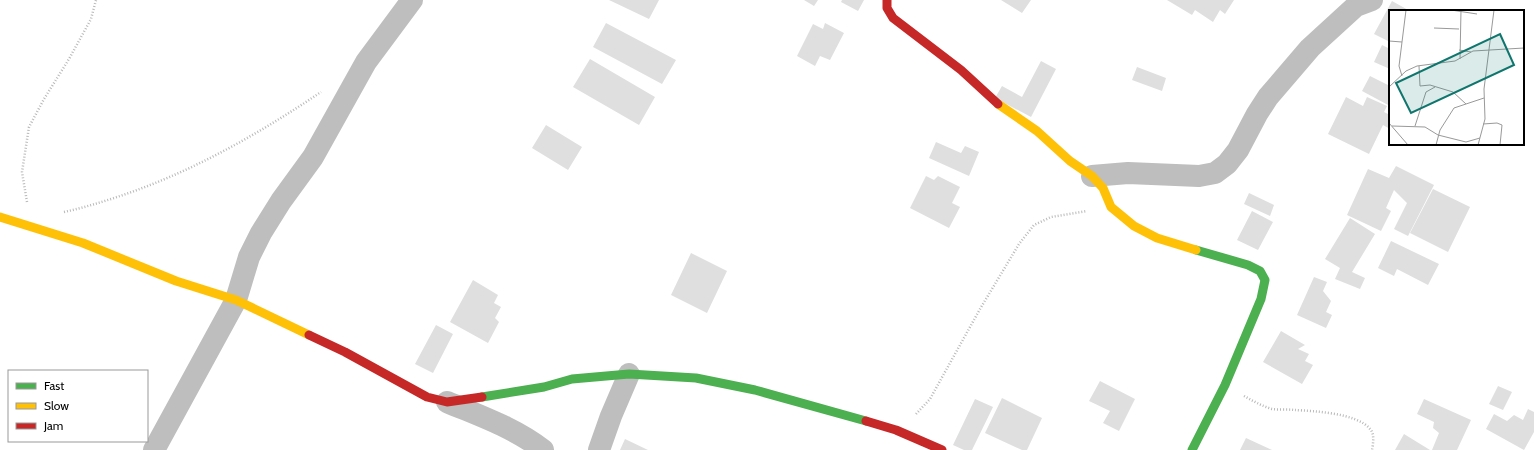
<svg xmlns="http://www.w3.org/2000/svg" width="1534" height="450" viewBox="0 0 1534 450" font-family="Cabin,sans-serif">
<rect width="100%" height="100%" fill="#fff"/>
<path fill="#dfdfdf" d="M609,0H659L649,19Z
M804,0H818L814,6Z
M842,0H864L858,11L841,2Z
M1001,0H1031L1022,13Z
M1167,0H1234L1225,14L1220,10L1213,22L1195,10L1192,15Z
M1392,1L1410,11H1390V42L1374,34Z
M606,23L676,60L662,84L593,47Z
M825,23L844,33L830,60L820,56L815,66L797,56L813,24L823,29Z
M1382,45L1390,49V69L1374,62Z
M590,59L655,97L639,125L573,87Z
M1041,61L1056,69L1031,117L995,98L1002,86L1022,97Z
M1137,67L1166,78L1162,91L1132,80Z
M1370,76L1390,86V106L1362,91Z
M1346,97L1363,106L1367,97L1387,106L1384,112L1390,115V129L1383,125L1369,154L1328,134Z
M546,125L582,147L568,170L532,148Z
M936,142L961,153L965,146L979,152L969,176L929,158Z
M1396,166L1434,185L1408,236L1394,229L1407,203L1394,190L1386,208L1391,211L1381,231L1347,215L1368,169L1389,178Z
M926,176L934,180L938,176L960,187L952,203L960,207L949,228L910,208Z
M1433,189L1470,207L1448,252L1410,233Z
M1249,193L1274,205L1270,216L1244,204Z
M1252,211L1273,222L1258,250L1237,240Z
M1350,218L1375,234L1352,272L1365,278L1360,289L1335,279L1340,268L1325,259Z
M1391,241L1439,264L1428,285L1397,269L1394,276L1378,268Z
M691,253L727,271L707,313L671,295Z
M1314,277L1327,282L1323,291L1331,301L1326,312L1332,315L1326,328L1297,315Z
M473,280L498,295L494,303L501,307L495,318L499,322L488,343L450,322Z
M436,325L453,334L433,373L415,364Z
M1281,331L1305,345L1298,349L1309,354L1305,361L1313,365L1302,384L1263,362Z
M1100,381L1135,399L1119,431L1103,423L1110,411L1089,401Z
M1498,386L1512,392L1503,410L1489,404Z
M1002,398L1042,418L1027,450H1022L985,433Z
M975,399L993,407L972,450H964L953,445Z
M1424,399L1471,420L1457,450H1432L1439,433L1433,428L1434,422L1417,414Z
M1528,409L1534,412V432L1524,450L1486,429L1494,414L1507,421L1514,415L1523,420Z
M1404,434L1430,450H1395Z
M1246,438L1272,450H1240Z
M625,439L648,450H620Z"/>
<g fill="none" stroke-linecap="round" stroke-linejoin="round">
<path stroke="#b9b9b9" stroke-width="2.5" stroke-dasharray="1 2" stroke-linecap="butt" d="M27,202L22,172L29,127L44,99L69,59L91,19L96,0
M64,212C82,208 99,203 117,197C190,173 257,135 321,92
M1244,396C1253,401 1262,406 1272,409C1279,410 1287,409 1294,410C1314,411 1357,413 1370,429C1375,434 1373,444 1372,450
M916,414L930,399L980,309L1019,244L1034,225L1051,217L1087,211"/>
<path stroke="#bebebe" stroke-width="22" d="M1092,176L1128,173L1199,176L1215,173L1227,164L1238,150L1257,114L1268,97L1310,48L1356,6L1372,0
M447,402C480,416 515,428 543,450
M154,450L236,300L249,257L261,233L281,201L313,157L366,62L412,0
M599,450L611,416L629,374"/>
<path stroke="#4caf50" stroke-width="9" d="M482,397L544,387L572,379L629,374L696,378L755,390L866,421
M1192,450L1225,385L1261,299L1265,280L1260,271L1248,265L1196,250"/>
<path stroke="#ffc107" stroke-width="9" d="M998,104L1037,131L1070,161L1092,176L1103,188L1111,207L1134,226L1157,238L1196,250
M0,217L83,243L176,281L236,300L309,335"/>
<path stroke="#c62828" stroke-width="9" d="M887,0V8L893,18L961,70L998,104
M309,335L345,352L427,397L447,402L482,397
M866,421L896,430L942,450"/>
</g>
<g transform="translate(1389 10)">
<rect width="135" height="135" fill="#fff"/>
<path fill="none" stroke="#999" stroke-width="1" d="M62,0L88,4M45,18L70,19M0,31L13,32M70,40L82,42M71,49L72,0M30,56L31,76L41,75L64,82L77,94M13,66L10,56L17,0M0,77L17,61L28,56L66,51L84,41L135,38M0,113L19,135M94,114L108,113L113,115L111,135M3,116L36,117L49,125L77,132L91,128M26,116L37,82L46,77M47,135L51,120L65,98L95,88M89,135L96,109L95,79L105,0"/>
<path fill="#0f766e" fill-opacity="0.15" stroke="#0f766e" stroke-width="2" d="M111,24L125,55L22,103L7,73Z"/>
<rect width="135" height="135" fill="none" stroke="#000" stroke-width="2"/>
</g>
<rect x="8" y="370" width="140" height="72" fill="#ffffff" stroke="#999999"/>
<rect x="16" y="383" width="20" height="6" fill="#4caf50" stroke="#999999"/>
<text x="44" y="390" font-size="12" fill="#000000">Fast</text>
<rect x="16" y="403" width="20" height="6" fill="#ffc107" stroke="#999999"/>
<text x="44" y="410" font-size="12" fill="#000000">Slow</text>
<rect x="16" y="423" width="20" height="6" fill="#c62828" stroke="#999999"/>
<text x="44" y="430" font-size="12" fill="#000000">Jam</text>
</svg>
